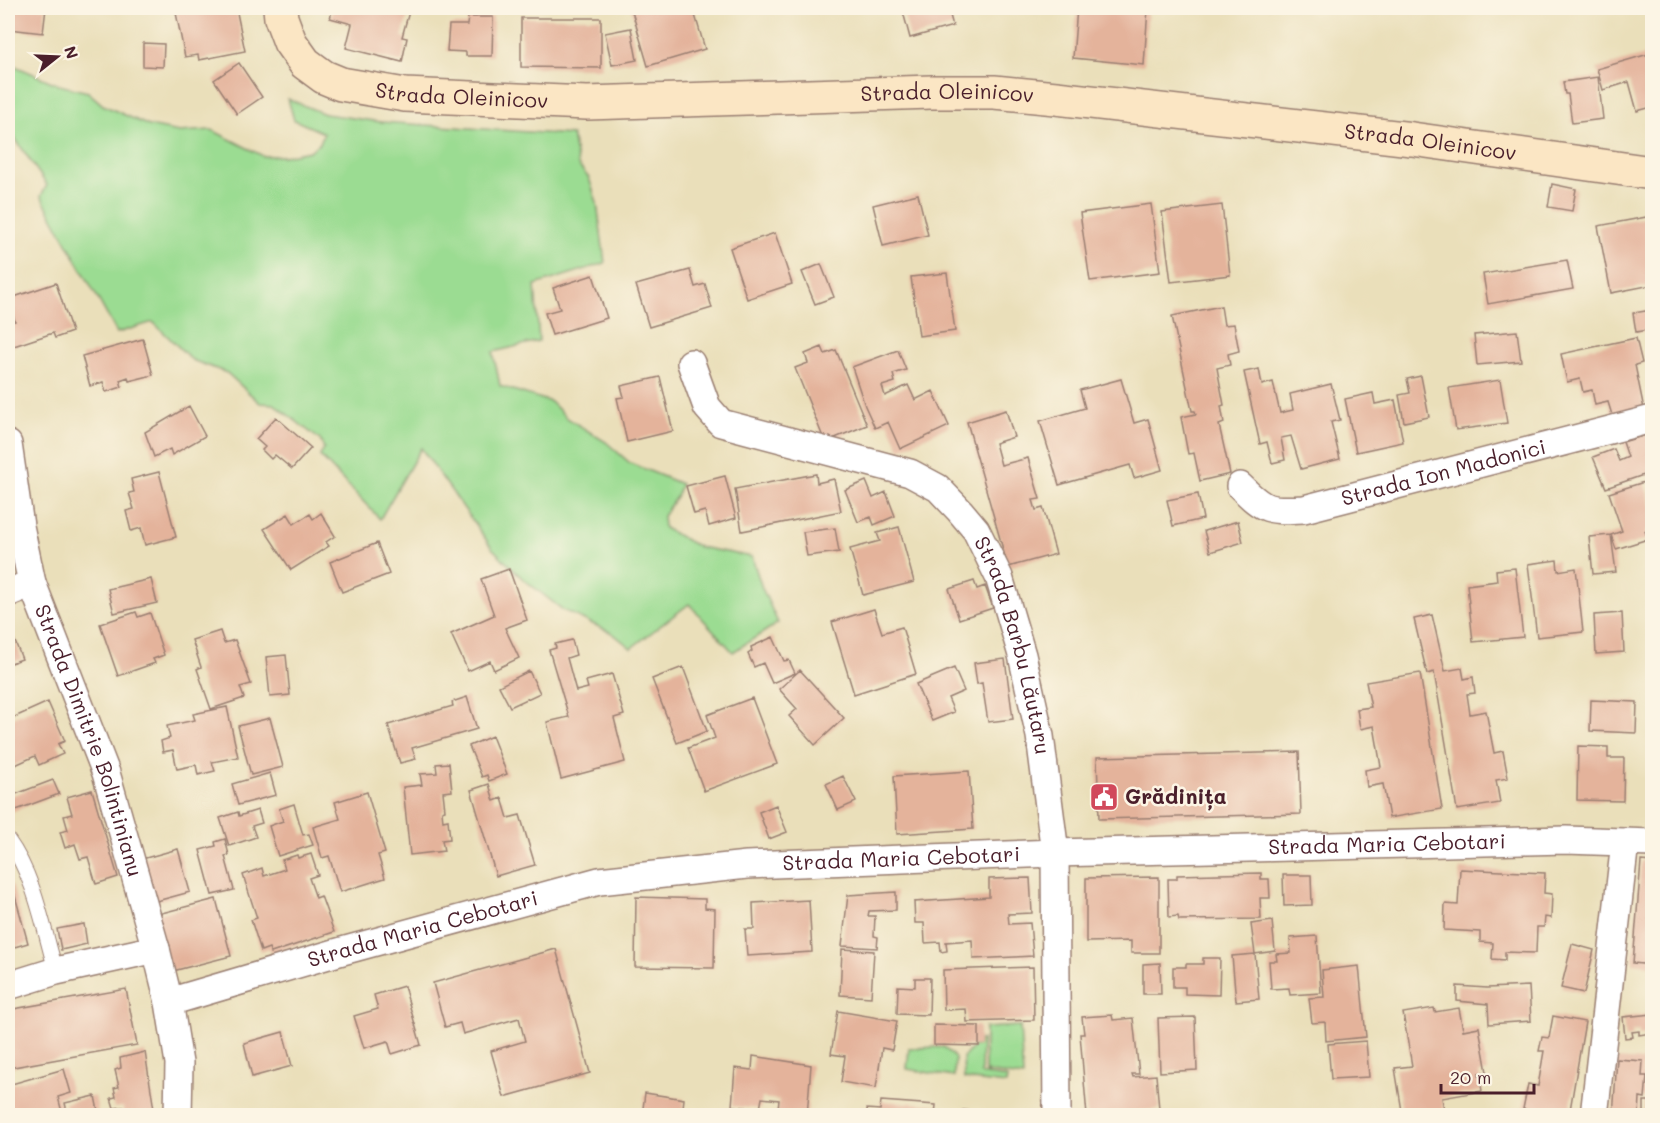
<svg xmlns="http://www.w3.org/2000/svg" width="1660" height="1123" viewBox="0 0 1660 1123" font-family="Mali,sans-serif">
<rect width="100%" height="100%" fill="#fcf5e5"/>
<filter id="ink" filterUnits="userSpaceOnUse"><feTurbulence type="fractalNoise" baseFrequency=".0167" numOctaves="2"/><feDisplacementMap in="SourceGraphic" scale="12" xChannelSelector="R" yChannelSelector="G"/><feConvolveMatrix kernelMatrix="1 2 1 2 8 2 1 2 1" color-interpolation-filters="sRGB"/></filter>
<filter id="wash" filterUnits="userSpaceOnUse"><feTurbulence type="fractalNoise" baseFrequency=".008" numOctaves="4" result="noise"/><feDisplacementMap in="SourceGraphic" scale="24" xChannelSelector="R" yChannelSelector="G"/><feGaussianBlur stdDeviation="1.35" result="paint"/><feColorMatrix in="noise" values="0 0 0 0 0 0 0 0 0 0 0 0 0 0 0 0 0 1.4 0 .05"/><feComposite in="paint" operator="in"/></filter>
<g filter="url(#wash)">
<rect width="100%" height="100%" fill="#eadfba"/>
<path fill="#9bdc92" stroke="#727e5e" stroke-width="1.5" d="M8,63L59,85L88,92L103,105L149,126L179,132L212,130L263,156H284L310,151L320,143L324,133L294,120L288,99L325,114L381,122L572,135L578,165L589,178L597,203L605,263L535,285L539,341L493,352L500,386L551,402L567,418L606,442L630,463L681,484L676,497L663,516L664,528L699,547L752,557L762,588L778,623L733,652L689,604L631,648L612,633L563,610L522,578L492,548L421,448L380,519L320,456L324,448L320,440L274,404L260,403L227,373L192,360L153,322L117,333L41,196L47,185L8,128Z
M1020,1026L1023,1077L985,1072V1028Z
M979,1040H982L981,1074L1007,1078L1006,1084L964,1079L963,1058L974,1046H979Z
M944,1047L955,1058L954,1077L907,1069L909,1048Z"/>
<g id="blocks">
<path fill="#e4b39b" d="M12,8H46L43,33L9,29Z
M175,8H236L245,51L199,60L198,55L185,57Z
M333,8H410L402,37L407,38L402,62L346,48L352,24L330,18Z
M631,8H693L705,49L648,66Z
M902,8H948L953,26L910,38Z
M1077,8H1148L1144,65L1073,58Z
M468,17H493L492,56H466V52L447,51L449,25H467Z
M521,18H601V68L521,67Z
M631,28L637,60L612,65L605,33Z
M143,43L164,44L163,67L143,66Z
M1652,53V107L1637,111L1629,82L1603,90L1597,69Z
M239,63L262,97L237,114L214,80Z
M1598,77L1603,119L1572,123L1568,94H1565L1563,82Z
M1552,184L1576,189L1572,211L1548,207Z
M918,194L928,235L883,246L873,205Z
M1151,204L1160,272L1090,281L1080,213Z
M1222,205L1230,275L1171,282L1162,212Z
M1652,216V285L1611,293L1598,226Z
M775,233L792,284L747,299L730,248Z
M1567,260L1573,289L1488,304L1483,274Z
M821,264L834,297L815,304L802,272Z
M690,270L695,287L705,284L712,308L649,327L636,285Z
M947,273L955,331L919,336L911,277Z
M593,275L607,318L552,335L545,313L560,309L553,288Z
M56,283L72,332L55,338L53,333L8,348V323L15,321L8,299Z
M1221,306L1224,325L1234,324L1239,351L1228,354L1230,365L1217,368L1224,405L1221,406L1224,423L1219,425L1230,474L1200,481L1194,453L1188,454L1181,417L1196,414L1195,411H1192L1172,316Z
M1652,310V329L1636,332L1633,313Z
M1517,331L1521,361L1477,365L1474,335Z
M1636,338L1642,363L1635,365L1644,409L1612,415L1608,402L1595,405L1592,390L1583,392L1580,379L1567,382L1561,354Z
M143,339L153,375L129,381L128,377L120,380L122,387L106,392L103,382L90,386L82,356Z
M822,347L825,354L836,350L867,425L825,442L795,368L808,363L805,354Z
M898,350L906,370L893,374L895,382L882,386L885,396L908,385L915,400L933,391L949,426L900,449L888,422L875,428L865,406L852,367Z
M1259,369L1262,385L1273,382L1280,413L1293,410L1290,394L1331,384L1340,420L1331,422L1340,459L1301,469L1291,436L1281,438L1285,460L1272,463L1267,442L1260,444L1244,372Z
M1421,376L1429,417L1404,422L1399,395L1410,393L1407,379Z
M660,377L673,431L627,442L617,398L624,397L621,386Z
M1121,379L1134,423L1148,419L1162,470L1134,478L1130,465L1059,485L1040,421L1085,408L1080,390Z
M1500,380L1507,423L1456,430L1449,388Z
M1373,393L1375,404L1395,400L1403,442L1356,452L1345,399Z
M189,406L205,436L172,455L170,449L154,457L145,432Z
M1006,410L1014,437L995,443L1001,465L1028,458L1040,499L1033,500L1036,510L1043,508L1056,554L1008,567L967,422Z
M276,417L311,448L292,469L275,455L271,459L262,450L265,447L256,439Z
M1652,433V482L1649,473L1606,488L1593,457L1614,449L1619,461L1628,457L1623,442Z
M159,472L176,537L145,545L141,528L131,531L126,511L134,509L129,493L134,492L131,479Z
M816,474L817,483L834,479L841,511L742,531L735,489Z
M725,476L736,518L709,526L705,511L694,514L686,486Z
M866,481L873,498L886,492L895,516L874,525L871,517L858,522L845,490Z
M1644,482L1652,507V529L1645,531L1648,539L1616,549L1611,535L1622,531L1609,493Z
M1198,494L1203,519L1173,526L1167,500Z
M321,513L335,536L326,542L329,546L291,570L264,529L288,514L294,524L310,514L313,519Z
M1238,521L1243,542L1210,552L1204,531Z
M899,527L914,582L863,595L850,549L880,541L877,533Z
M835,528L839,552L807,556L803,532Z
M1611,535L1616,572L1593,574L1589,537Z
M377,543L389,574L342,592L330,562Z
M1557,560L1558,571L1576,568L1583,632L1537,637L1528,564Z
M1515,568L1523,637L1473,642L1467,585L1497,581L1496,570Z
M509,569L527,620L505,628L519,658L494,670L490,661L468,671L451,634L494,615L481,579Z
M151,579L157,603L114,613L108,589Z
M1651,580H1652V614H1647Z
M974,581L977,589L985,586L993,608L959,619L949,589Z
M874,609L882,633L902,627L916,674L854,694L832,622Z
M136,612L138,617L150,613L164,655L153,659L155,663L118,676L100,624Z
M1622,613L1624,652L1596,654L1594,615Z
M1432,615L1445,671L1462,668L1464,679L1473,677L1475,693L1467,694L1470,714L1486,711L1494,753L1503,751L1508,778L1496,780L1500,803L1457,810L1434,672L1427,674L1414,619Z
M8,624L22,659L8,664Z
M220,631L224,643L235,640L251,684L240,687L244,698L211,709L197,669L201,667L192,640Z
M773,637L784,661L789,660L795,673L772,683L763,663L754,667L748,654L752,651L751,647Z
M572,640L576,655L567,658L576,691L588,688L586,681L612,674L624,715L614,718L625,762L561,779L547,722L569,717L549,650L556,648L555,644Z
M286,655L290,695L270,697L266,657Z
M1005,659L1013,719L988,722L982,683L977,684L974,663Z
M683,667L707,731L677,743L652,679Z
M954,668L964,691L948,698L954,712L932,721L916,684Z
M800,670L844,718L815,745L789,716L797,709L779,689Z
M529,671L540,693L510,707L499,686Z
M1420,673L1442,809L1389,818L1383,784L1367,787L1365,770L1381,767L1374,726L1360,729L1357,709L1371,707L1366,682Z
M467,697L477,729L412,748L416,759L400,763L388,725L453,706L452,702Z
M752,698L777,764L704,791L688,748L715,738L707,715Z
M1591,700L1637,702L1636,733L1590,731Z
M48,702L65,741L58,744L63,754L39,765L35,756L11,767L8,758V720Z
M227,707L238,757L212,762L215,771L198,775L196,765L177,769L173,750L163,752L161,741L170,738L167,726L195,720L193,714Z
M270,718L283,767L251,775L238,726Z
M492,736L507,774L489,781L487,775L482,777L469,746Z
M1578,746L1608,747V758H1624L1623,801L1577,800Z
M1299,752L1301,814L1099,819L1097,757Z
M449,763L452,791L443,792L445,810L442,811L443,821L448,820L450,839L442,840L444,851L410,855L403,787L422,785L420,774L437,773L436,764Z
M969,771L973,829L897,834L894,776Z
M270,773L276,795L238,805L232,784Z
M843,776L856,802L838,810L826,784Z
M53,780L59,794L11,812L8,797Z
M489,784L494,801L502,798L508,818L520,815L535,865L496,876L471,790Z
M92,790L118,877L96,884L88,857L80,859L75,844L65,848L60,832L68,830L64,816L72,814L67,797Z
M367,792L385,853L378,855L385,878L340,892L329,856L322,858L313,827L340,819L335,802Z
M294,804L303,835L309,834L313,845L278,856L269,826L283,821L279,809Z
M776,805L787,832L769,839L759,812Z
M258,810L262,823L252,826L256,837L229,846L220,818L238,812L239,816Z
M225,839L229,855L225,856L234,890L212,895L200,850L216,846L215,842Z
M178,849L190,892L153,902L142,859Z
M311,854L318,875L309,878L316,898L321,896L334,932L271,953L269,948L261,951L251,920L257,918L243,875L262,868L264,876L285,869L282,860L297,855L298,858Z
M1641,861L1652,862V965L1633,963Z
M1460,869L1545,873L1544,893L1552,894L1551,918L1545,917L1544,927H1537L1536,953L1505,952V960L1492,959L1493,943L1480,942V932L1444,930L1445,904L1458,905Z
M1261,873V879H1269L1270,898H1260L1261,919L1179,920L1178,916L1169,917L1168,879H1177V875Z
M1283,875H1311L1312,905L1284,906Z
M1159,877V953H1131V941L1086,942V878Z
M1030,878L1032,913L1008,914L1009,924L1030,923L1033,956L973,959L972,940L946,942L947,951L941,952L940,942L925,943L924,923H915L914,902L989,897V879Z
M12,885L28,943L8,949V886Z
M896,892V910L869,911L868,916H875L874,936L878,937L877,948L842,946L848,895Z
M636,897L705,899V908L715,909L714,968L635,967Z
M216,899L231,956L169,972L154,915Z
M809,900L812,952L747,956L745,929H754L753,903Z
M1272,921L1275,951L1255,954L1251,924Z
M84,924L87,944L61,950L57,929Z
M1317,936L1321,993L1290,995L1289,988L1271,989L1269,961H1277L1276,954L1291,953L1290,938Z
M1572,944L1594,950L1584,993L1561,988Z
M556,949L590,1073L504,1097L491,1051L525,1041L519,1018L463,1034L460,1023L445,1027L433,983Z
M842,949L874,951L871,997L840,995Z
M1255,954L1259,999L1236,1001L1232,956Z
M1203,958H1220L1219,995L1185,994V987H1173V967H1186V964H1203Z
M1160,963L1161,994H1143V964Z
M1359,966L1366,1037L1326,1041L1325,1022L1312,1023L1309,998L1324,997L1322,970Z
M1033,967L1034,1020L967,1022L966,1009L944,1010L943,970Z
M915,978H930L929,1015L897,1014L898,986L915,987Z
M404,986L421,1045L392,1054L388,1041L364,1048L354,1016L378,1009L374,995Z
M1457,986L1487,988L1529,986L1531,1021L1489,1024L1488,1004L1457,1001Z
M126,989L137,1045L8,1068V1010Z
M1434,1008L1435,1012L1459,1008L1463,1030L1479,1027L1487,1072L1479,1073L1482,1091L1442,1098L1445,1116H1407L1406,1111H1402L1395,1068L1412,1066L1403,1013Z
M838,1011L897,1021L892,1050L882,1048L876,1088L841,1082L845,1056L831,1054Z
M1652,1014V1033L1639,1035V1031L1632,1032L1633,1037L1625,1038L1623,1017Z
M1112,1015L1113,1020L1133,1018L1139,1074H1132L1133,1077L1156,1075L1159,1109L1130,1112L1131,1116H1087L1080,1034H1084L1082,1017Z
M1553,1016L1585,1022L1569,1116H1535L1536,1111L1523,1109L1528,1084L1538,1086L1544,1051H1539L1542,1037L1549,1038Z
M1195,1017L1197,1070L1160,1072L1158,1018Z
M934,1025L979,1026V1046L934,1045Z
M283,1032L292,1066L252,1077L244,1043Z
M1366,1041L1369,1077L1331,1079L1328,1044Z
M145,1052L155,1116H123V1107L114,1108L111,1098L116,1097L114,1088L119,1087L115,1070L121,1068L120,1058Z
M753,1056L811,1065L807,1116H777L779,1100L762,1098L760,1109L732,1106L735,1068L752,1070Z
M1617,1059L1643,1061L1642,1076H1647L1645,1098L1640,1097L1639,1116H1613Z
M64,1069L71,1093L58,1097L63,1116H29V1113L15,1116L13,1110L8,1111V1085Z
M645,1093L684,1099L682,1116H642Z
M95,1096L99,1116H68L65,1103Z
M881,1101L936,1105L935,1116H867V1109L880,1110Z
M1644,1101H1652V1116H1644Z
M963,1110L1000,1114V1116H963Z"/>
</g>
</g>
<g filter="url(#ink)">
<use href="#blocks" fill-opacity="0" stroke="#9a7f72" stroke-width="1.5"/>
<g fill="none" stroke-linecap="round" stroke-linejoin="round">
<g stroke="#9a7f72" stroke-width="16">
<path id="service" d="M8,840C35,877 43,927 56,971"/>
</g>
<g stroke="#9a7f72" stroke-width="30">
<g id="minor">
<path id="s1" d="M691,363L707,407L721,423L910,473L938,488L960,511L976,530L999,577L1022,655L1040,736L1055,853L1057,1116"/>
<path id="s2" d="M8,444L20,526L32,583L106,773L156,949L169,1002L179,1063L178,1116"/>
<path id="s3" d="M1240,486C1265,511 1269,511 1304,509L1652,419"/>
<path d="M8,593L32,583"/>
<path d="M8,986L56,971L156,949"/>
<path id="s4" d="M169,1002L335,953L599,881L747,865L1055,853L1566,840L1652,843"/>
<path d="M1594,1116L1625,842"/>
</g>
</g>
<g stroke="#9a7f72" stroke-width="36">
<g id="secondary">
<path id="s5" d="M280,8L281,18L290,42L305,63L324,77L341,84L405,95L587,103L932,92H994L1056,98L1412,139L1652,173"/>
</g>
</g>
<use href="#service" stroke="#fff" stroke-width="14"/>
<use href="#minor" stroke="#fff" stroke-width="27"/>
<use href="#secondary" stroke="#fbe6c4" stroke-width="33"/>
</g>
</g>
<defs>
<g id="civic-square" transform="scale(1.5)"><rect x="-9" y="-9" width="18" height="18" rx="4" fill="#d1495b" stroke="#fcf5e5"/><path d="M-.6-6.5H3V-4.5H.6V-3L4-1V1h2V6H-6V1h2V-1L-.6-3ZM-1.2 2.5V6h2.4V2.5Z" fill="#fff"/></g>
</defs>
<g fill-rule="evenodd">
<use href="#civic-square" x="1104" y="797"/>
</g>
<g text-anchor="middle" stroke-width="5" stroke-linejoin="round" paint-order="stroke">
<g font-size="21" fill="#4a1f2b" stroke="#fcf5e5">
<text dy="7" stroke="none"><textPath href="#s5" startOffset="225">Strada Oleinicov</textPath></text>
<text dy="7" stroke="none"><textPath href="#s5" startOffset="711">Strada Oleinicov</textPath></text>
<text dy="7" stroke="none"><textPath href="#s5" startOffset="1197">Strada Oleinicov</textPath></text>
<text dy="7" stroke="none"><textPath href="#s3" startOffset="216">Strada Ion Madonici</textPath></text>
<text dy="7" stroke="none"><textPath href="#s1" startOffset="474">Strada Barbu Lăutaru</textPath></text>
<text dy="7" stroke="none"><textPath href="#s2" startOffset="309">Strada Dimitrie Bolintinianu</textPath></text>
<text dy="7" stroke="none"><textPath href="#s4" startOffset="1236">Strada Maria Cebotari</textPath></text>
<text dy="7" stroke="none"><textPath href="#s4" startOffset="750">Strada Maria Cebotari</textPath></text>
<text dy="7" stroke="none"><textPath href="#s4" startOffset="264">Strada Maria Cebotari</textPath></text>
</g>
<g font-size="21" font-weight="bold" fill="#4a1f2b" stroke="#fcf5e5" text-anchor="start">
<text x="1125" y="804">Grădinița</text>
</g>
</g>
<rect width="1660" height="1123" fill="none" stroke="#fcf5e5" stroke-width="30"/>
<g transform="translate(57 57) rotate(72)" stroke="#fcf5e5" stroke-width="4.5" paint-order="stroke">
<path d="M0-4.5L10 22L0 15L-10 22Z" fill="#4a1f2b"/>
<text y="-9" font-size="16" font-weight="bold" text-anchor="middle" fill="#4a1f2b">N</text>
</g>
<path d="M1441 1084v9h93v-9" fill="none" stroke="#4a1f2b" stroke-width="3"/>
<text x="1450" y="1084" font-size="18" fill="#4a1f2b" stroke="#fcf5e5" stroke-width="4.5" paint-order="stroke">20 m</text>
</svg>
